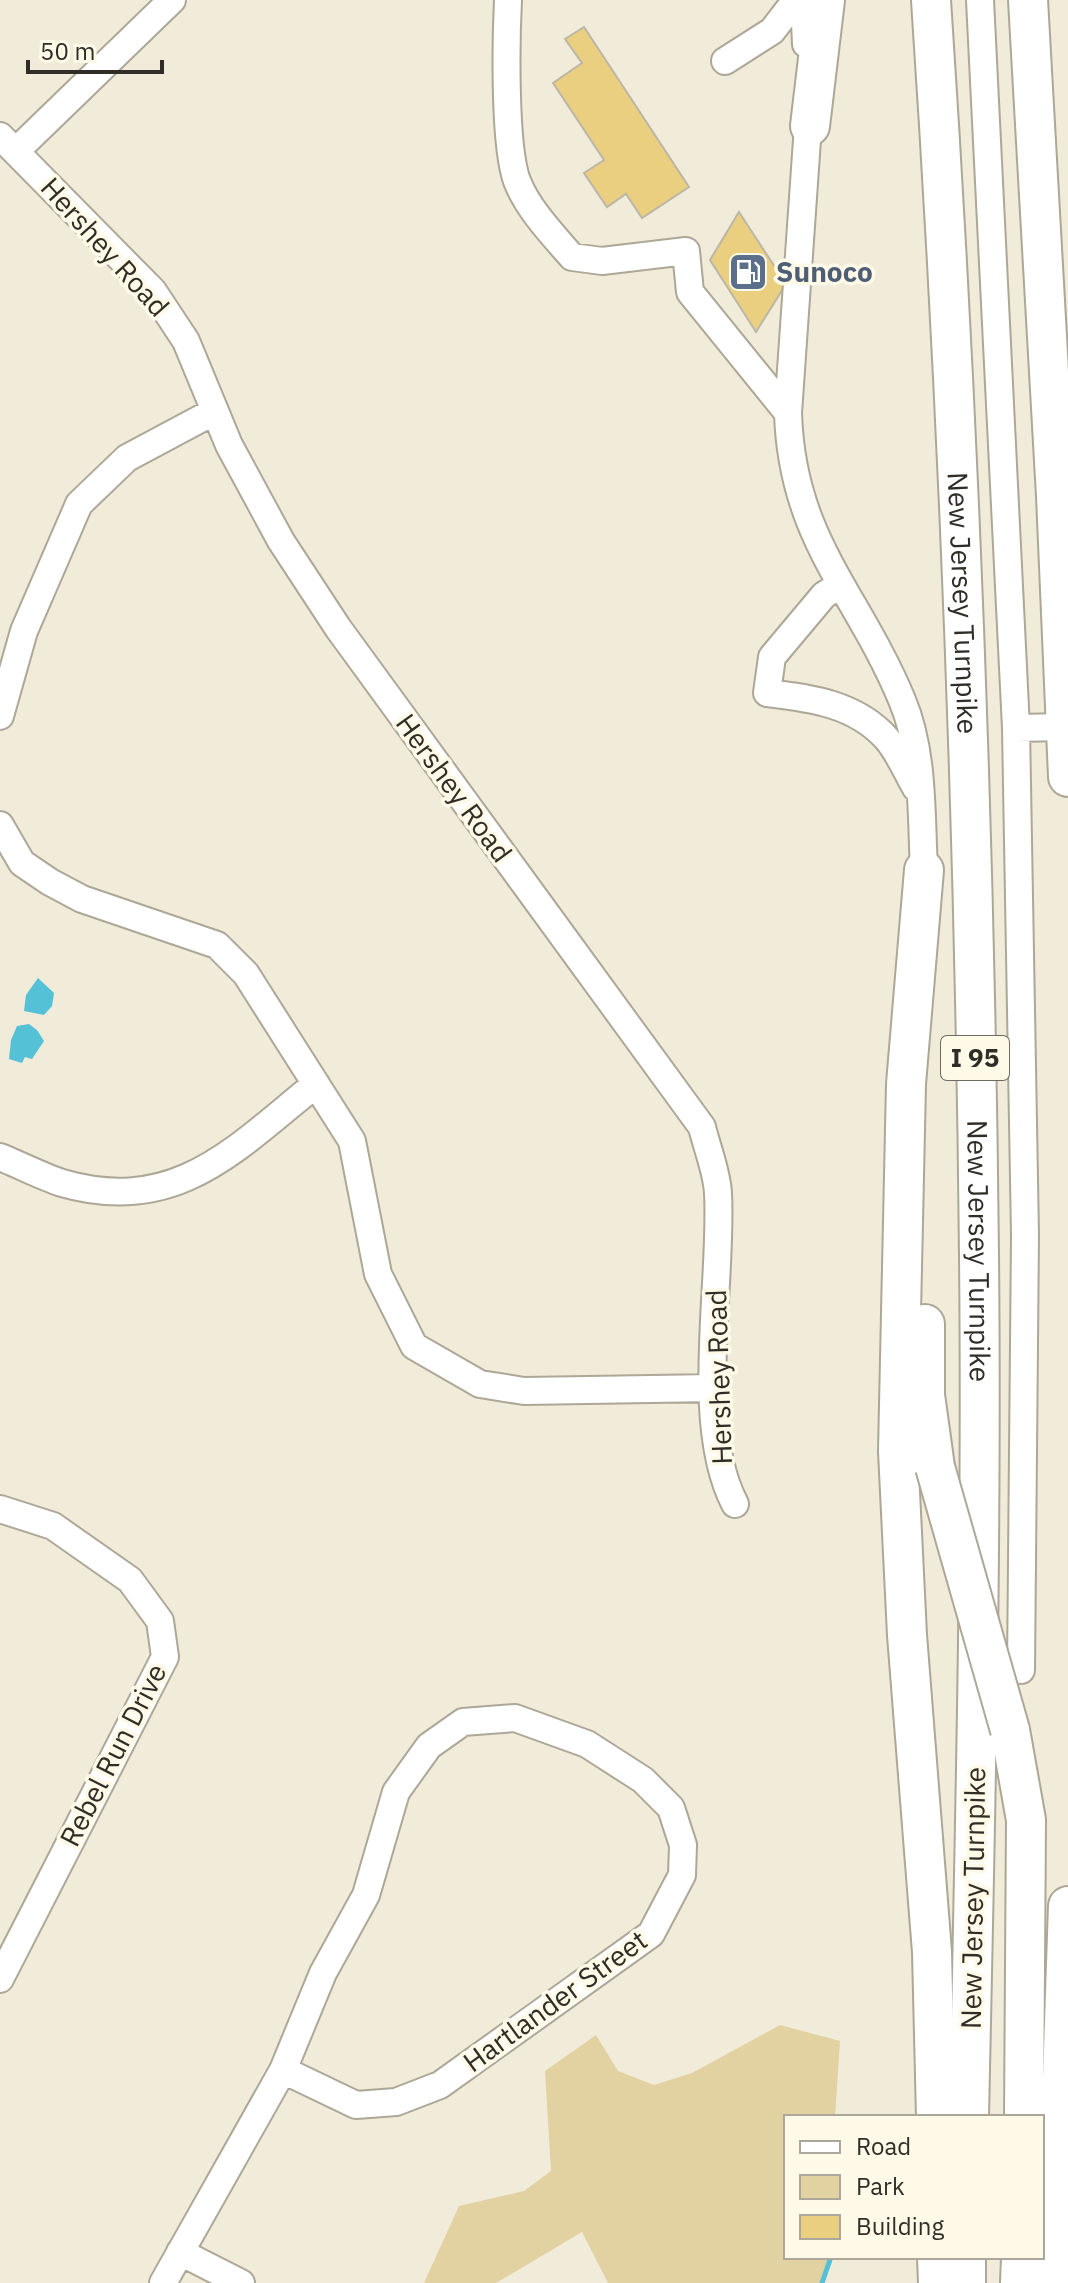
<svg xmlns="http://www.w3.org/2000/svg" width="1068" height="2283" viewBox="0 0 1068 2283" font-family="'IBM Plex Sans',sans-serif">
<rect width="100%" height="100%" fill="#f1ebda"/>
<path fill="#e2d1a1" d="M780,2025L840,2041L835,2117H786V2257H831L822,2283H608L582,2232L496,2283H424L459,2206L524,2191L551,2171L545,2071L596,2035L618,2071L654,2085L692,2073Z"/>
<path fill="#54c1d7" d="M38,978L54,993L52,1006L44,1015L24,1011L26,995Z
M29,1024L37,1030L44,1041L32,1059L25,1057L22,1063L9,1059L11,1040L17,1026Z"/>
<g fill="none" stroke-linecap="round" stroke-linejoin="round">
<path stroke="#54c1d7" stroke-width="5" d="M822,2283L831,2257"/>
</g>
<path fill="#ebcf80" stroke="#bcb6a6" stroke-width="2" d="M584,27L689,187L642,218L626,194L607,207L584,173L604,160L553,83L582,63L565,39Z
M739,212L786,284L756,332L710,260Z"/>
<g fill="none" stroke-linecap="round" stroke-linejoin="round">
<g stroke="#ada797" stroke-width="30">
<path id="minor" d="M508,0C506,39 504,146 517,181C528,209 552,234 572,257L602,261L686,251L690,292L788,413
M804,0L806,44
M980,0L1016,728L1025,1235L1021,1670
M725,61L772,31L796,0
M809,111L788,413C792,540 857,592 902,700C924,752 921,814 924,870
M0,136L153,291L186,341L229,445L281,541L338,628L702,1127C707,1148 717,1172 718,1193C723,1282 693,1424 735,1504
M16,151L172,0
M840,585L824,595L772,657L767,693C811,698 856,704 887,739C899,753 907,773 916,788
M0,716L24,631L79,504L127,458L215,411
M1016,728L1066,727
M0,825L22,863L50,882L82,899L217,945L246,974L352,1141L378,1274L414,1346L480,1384L524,1391L714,1388
M0,1157C20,1165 41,1176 62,1183C176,1216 235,1149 316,1084
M0,1509L53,1526L130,1580L160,1621L165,1657L0,1979
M180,2252L241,2283
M163,2283L283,2070L323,1973L366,1895L396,1792L429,1746L463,1722L515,1718L587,1744L643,1780L671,1808L683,1845L682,1875L651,1934L440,2085L396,2102L356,2105L283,2070"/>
</g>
<g stroke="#ada797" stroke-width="42">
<g id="highway">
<path id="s1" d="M931,0C959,418 975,836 979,1255C982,1542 975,1830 969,2117"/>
<path d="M1028,0L1056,496L1068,777"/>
<path d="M810,126L825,0"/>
<path d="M924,870L906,1084L898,1451L907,1635L932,1952L936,2117"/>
<path d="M925,1324V1395L935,1467"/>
<path d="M1010,1730L1026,1820L1024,2117"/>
<path d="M937,2257L938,2283"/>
<path d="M966,2283V2257"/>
<path d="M1020,2283L1021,2257"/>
<path d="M1055,2283L1068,1906"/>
</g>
</g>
<use href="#minor" stroke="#fff" stroke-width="26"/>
<use href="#highway" stroke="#fff" stroke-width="38"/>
<g stroke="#ada797" stroke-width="42" stroke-linecap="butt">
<path id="highway-bridge" d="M935,1467L1010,1730"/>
</g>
<use href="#highway-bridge" stroke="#fff" stroke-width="38"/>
</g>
<defs>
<g id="fuel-square" transform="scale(2)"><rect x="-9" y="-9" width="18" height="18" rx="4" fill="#5c6f8a" stroke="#fff9e7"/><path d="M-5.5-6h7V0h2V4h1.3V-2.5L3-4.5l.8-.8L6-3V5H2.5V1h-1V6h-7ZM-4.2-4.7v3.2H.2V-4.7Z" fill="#fff"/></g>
</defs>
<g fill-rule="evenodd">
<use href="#fuel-square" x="748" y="272"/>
</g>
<g text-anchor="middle" stroke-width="7" stroke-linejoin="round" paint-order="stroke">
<rect fill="#fff9e7" stroke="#6e6a61" stroke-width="2" x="941" y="1036" width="68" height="44" rx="6"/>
<g font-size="26" font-weight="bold" fill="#302d27">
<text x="975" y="1067">I 95</text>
</g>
<g font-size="28" fill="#302d27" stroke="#fff9e7">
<text transform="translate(105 247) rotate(48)" y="10">Hershey Road</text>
<text dy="10" stroke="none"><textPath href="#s1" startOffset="604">New Jersey Turnpike</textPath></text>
<text transform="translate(454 788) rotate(54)" y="10">Hershey Road</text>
<text dy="10" stroke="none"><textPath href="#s1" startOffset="1252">New Jersey Turnpike</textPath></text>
<text transform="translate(719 1377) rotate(-92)" y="10">Hershey Road</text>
<text transform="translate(113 1755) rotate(-63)" y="10">Rebel Run Drive</text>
<text transform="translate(973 1898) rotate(-89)" y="10">New Jersey Turnpike</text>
<text transform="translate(555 2001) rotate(-36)" y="10">Hartlander Street</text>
</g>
<g font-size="28" font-weight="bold" fill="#4e5e75" stroke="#fff9e7" text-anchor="start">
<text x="776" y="282">Sunoco</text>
</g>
</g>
<rect x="784" y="2115" width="260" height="144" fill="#fff9e7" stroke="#aca79a" stroke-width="2"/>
<rect x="800" y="2141" width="40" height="12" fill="#ffffff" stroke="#aca79a" stroke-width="2"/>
<text x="856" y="2155" font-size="24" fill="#302d27">Road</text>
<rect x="800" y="2175" width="40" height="24" fill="#e2d1a1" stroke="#aca79a" stroke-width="2"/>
<text x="856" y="2195" font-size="24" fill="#302d27">Park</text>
<rect x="800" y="2215" width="40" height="24" fill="#ebcf80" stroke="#aca79a" stroke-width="2"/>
<text x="856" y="2235" font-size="24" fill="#302d27">Building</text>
<path d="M28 60v12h134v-12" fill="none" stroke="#302d27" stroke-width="4"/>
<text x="40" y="60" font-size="24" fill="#302d27" stroke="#fff9e7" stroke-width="6" paint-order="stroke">50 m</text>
</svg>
